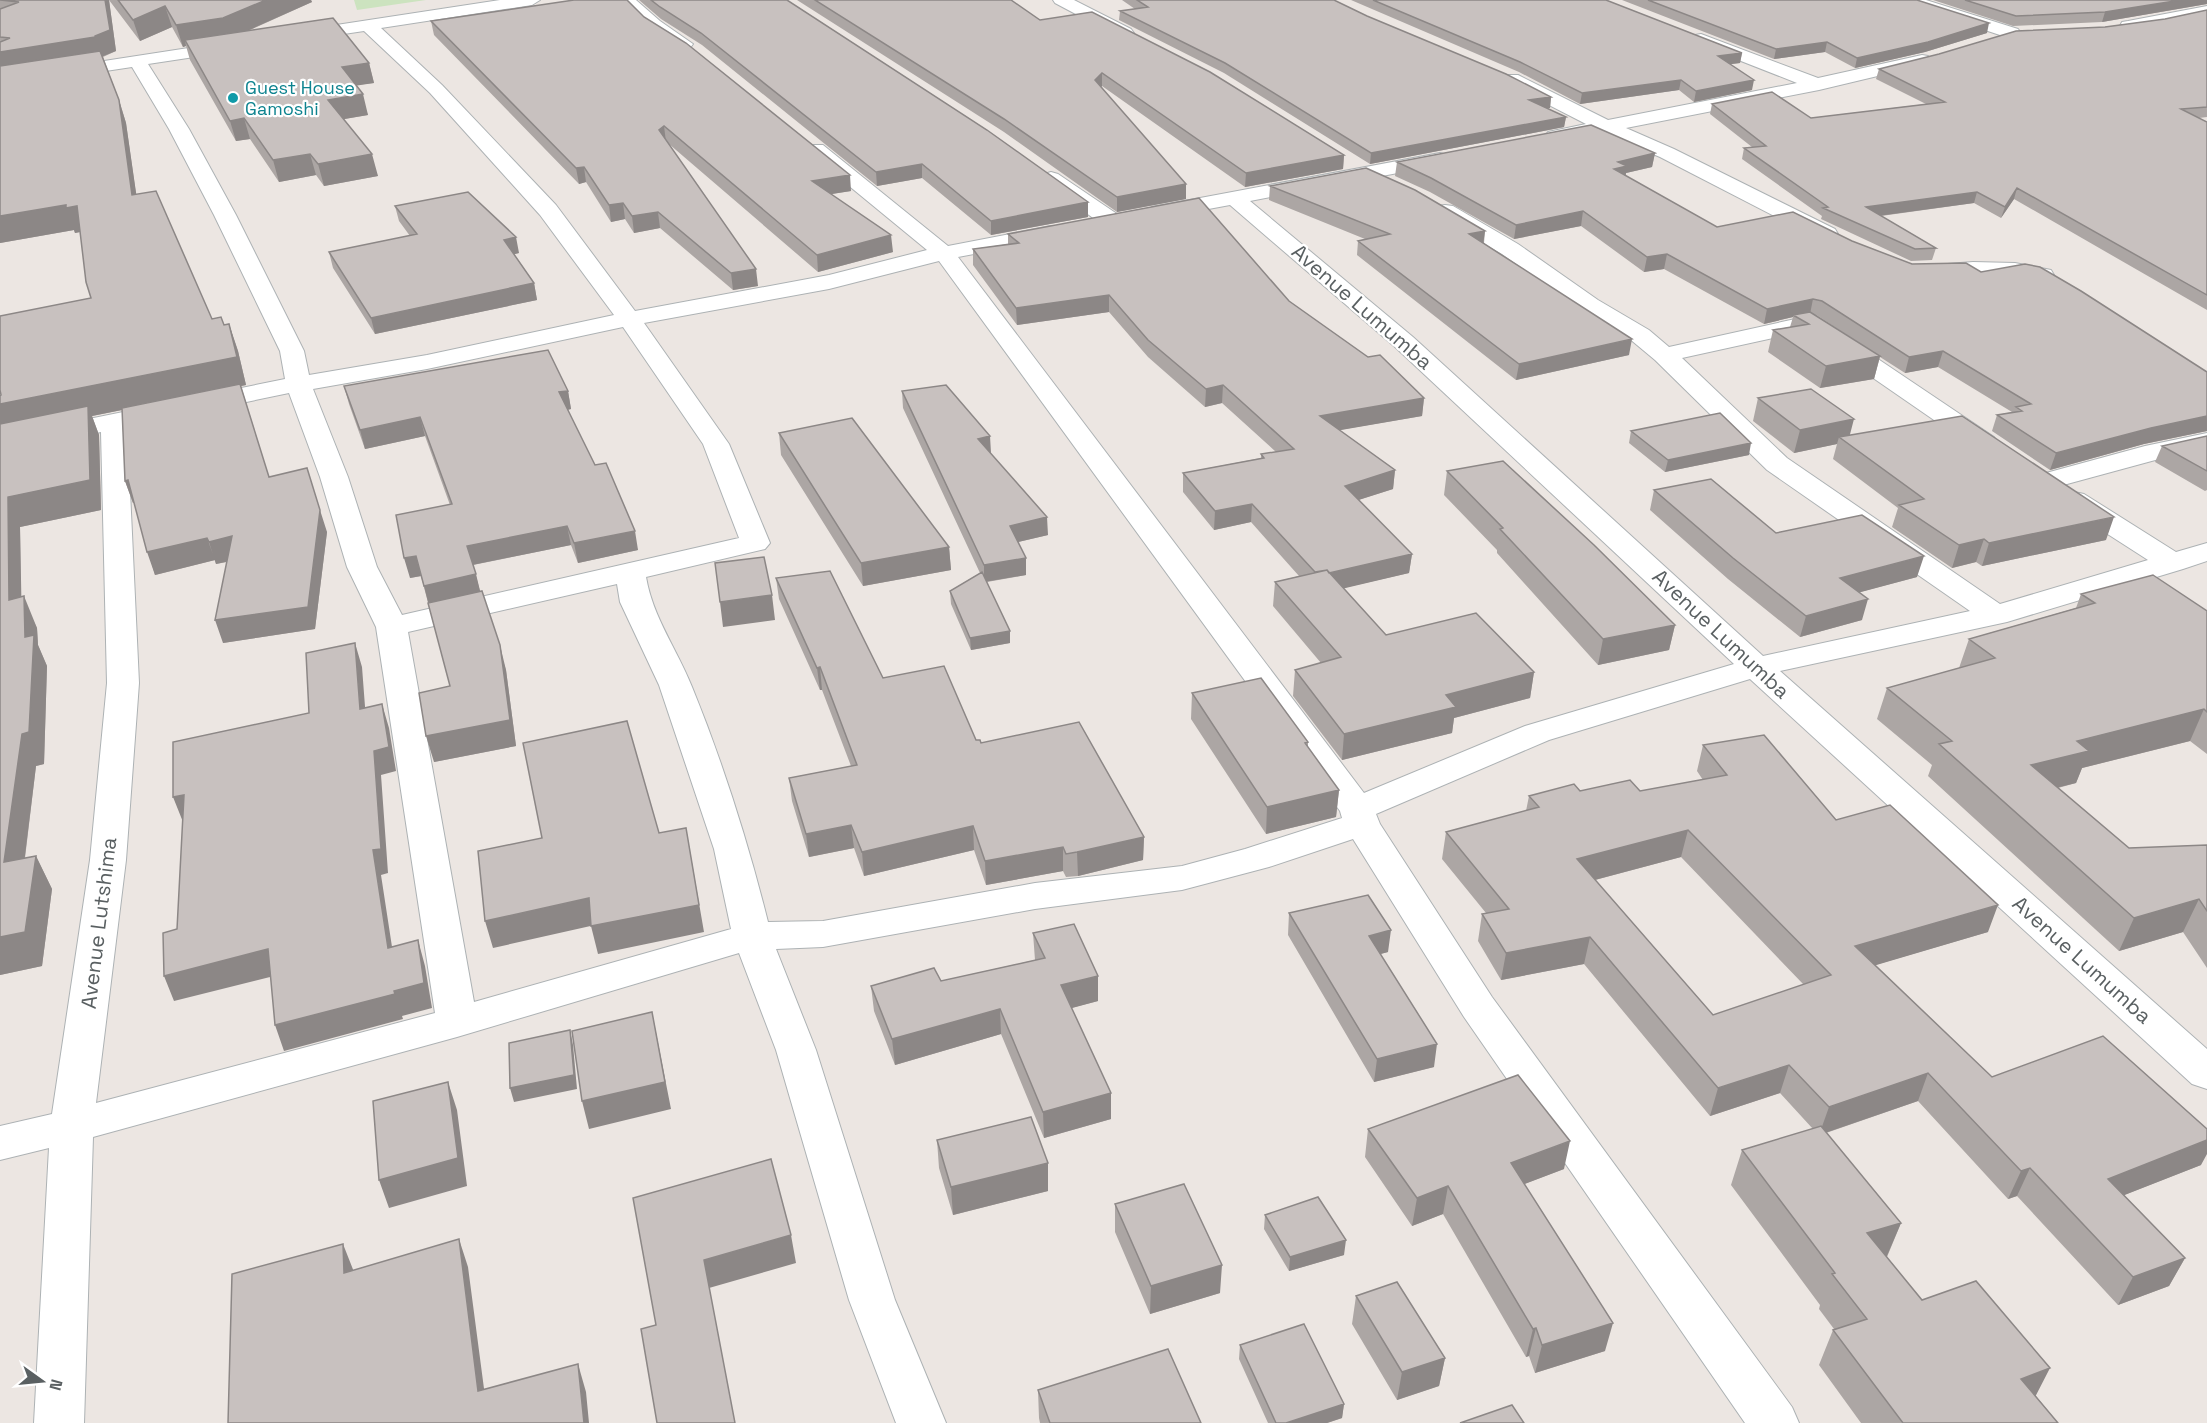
<svg xmlns="http://www.w3.org/2000/svg" width="2207" height="1423" viewBox="0 0 2207 1423" font-family="'Space Grotesk',sans-serif">
<rect width="100%" height="100%" fill="#ece6e2"/>
<path fill="#cce3bf" d="M354,0H426L357,10Z"/>
<g fill="none" stroke-linecap="round" stroke-linejoin="round">
<g stroke="#adb2b4" stroke-width="2">
<path id="minor" d="M500,0H540L532,5L381,28L442,85L556,205L635,311L829,275L927,250L809,153L806,149L809,145H823L948,246L1051,226L1059,228L1062,233L1059,238L958,257L1364,793L1525,726L1734,664L1395,347L1230,205L1160,218L1152,217L1149,212L1152,207L1440,153L1447,155L1450,159L1447,163L1440,165L1250,201L1413,337L1763,656L1970,611L1767,470L1655,360L1631,340L1582,310L1502,254L1437,216L1434,211L1437,206L1445,205L1453,206L1518,244L1598,300L1649,330L1669,347L1809,316L1817,318L1994,437L1998,443L1994,449L1985,451L1976,449L1805,331L1682,358L1787,458L2000,604L2148,560L2064,506L2060,500L2064,494L2074,492L2084,494L2176,552L2207,543V561L2183,569L2007,622L1780,671L2207,1049V1089L2192,1084L1750,679L1549,740L1376,814L1380,824L1492,997L1792,1407L1799,1423H1745L1464,1017L1353,839L1269,867L1182,890L1035,909L823,947L776,949L816,1050L895,1300L946,1423H896L849,1300L776,1050L739,953L457,1037L93,1137L84,1423H34L49,1148L0,1160V1126L52,1114L90,860L107,683L101,432L0,453V437L285,379L280,351L214,215L169,129L132,67L0,87V77L234,41L240,42L243,46L240,50L234,51L148,64L189,129L236,215L304,351L309,375L427,355L614,315L540,215L430,93L364,31L297,41L291,40L288,36L291,32L297,31ZM939,261L1340,811L1342,818L1245,849L1182,866L1035,883L823,921L768,922C748,842 723,763 692,687C677,649 653,618 646,577L765,549L770,543L729,444L644,323L829,289ZM623,327L703,444L739,538L402,615L377,567L348,477L313,389L427,369ZM289,393L320,477L347,567L376,627L435,1013L96,1103L126,860L139,683L127,427ZM617,584L620,602L659,685L714,849L731,929L474,1002L408,632Z
M618,0H636L660,21L693,44L690,48C672,52 629,15 618,0Z
M1053,0H1074L1131,29L1134,33L1131,37H1119L1055,3Z
M1901,0H1926L2018,29L2021,33L2018,37H2006L1903,3Z
M2207,6V16L2128,31L2122,30L2120,26L2122,22L2128,21Z
M1701,34L1818,78L1922,55L1928,56L1931,60L1928,64L1819,90L1626,128L1674,149L1835,229L1838,234L1835,239L1827,241L1819,239L1660,157L1603,133L1555,142L1548,140L1545,136L1548,132L1586,124L1506,83L1503,79L1506,75H1518L1608,120L1797,83L1695,43L1692,39L1695,35Z
M1051,172L1058,174L1120,216L1123,221L1120,226L1112,227L1104,226L1044,182L1041,178L1044,174Z
M1973,262L2015,263L2051,270L2054,275L2051,280L2043,282L2015,277L1987,275L1930,278L1922,276L1919,271L1922,266Z
M2207,433V449L2159,459L2045,490L2035,488L2031,482L2035,476L2145,446Z"/>
</g>
<use href="#minor" fill="#fff" fill-rule="evenodd"/>
</g>
<path fill="#aca6a4" fill-rule="evenodd" d="M0,0H109L116,51L103,57L119,100L126,123L136,194L212,319L224,325L229,324L238,351L246,385L241,386L269,477L327,532L315,629L223,643L227,562L216,564L215,560L155,575L134,502L133,503L125,481L122,410L92,416L99,435L101,510L20,527L21,597L37,628L38,645L47,666L44,764L36,766L25,858L36,856L52,889L42,966L0,975L1,395L91,298L80,232L75,233L74,230L0,243Z
M109,0H311L312,2L248,31L369,63L374,83L356,85L368,115L344,119L378,176L324,186L316,175L279,182L250,139L236,141L190,60L186,46L183,47L172,27L140,41Z
M639,0H787L1088,217L991,235L922,178L877,186L702,45L661,19Z
M797,0H1011L1040,20L1344,155L1343,169L1245,187L1102,86L1101,87L1186,199L1117,212L1004,132Z
M1122,0H1334L1367,16L1551,97L1550,108H1547L1566,117L1564,127L1370,164L1224,73L1119,20L1120,11L1135,9Z
M1351,0H1606L1742,53L1740,63L1730,64L1752,90L1694,102L1679,90L1580,104L1519,72Z
M1622,0H1917L1987,33L1925,52L1855,68L1825,52L1774,59Z
M1933,0H2207V4L2102,22L2013,26Z
M2207,10V117L2199,118L2207,122V310L2014,199L2001,218L1974,203L1881,216L1936,248L1932,260L1911,261L1821,219L1822,216L1742,159L1744,148L1752,147L1710,114L1712,104L1811,118L1926,104L1876,79L1879,69L2105,27L2165,19Z
M644,17L851,191L831,194L893,252L818,272L669,144L758,286L733,290L660,228L634,233L625,219L611,222L586,182L579,184L434,35L431,21Z
M1655,153L1652,167L1626,173L1625,176L1717,227L1852,241L1912,264L1981,272L2207,372V431L2144,444L2050,470L1992,431L1997,415L2012,412L1938,367L1905,373L1880,357L1874,379L1820,388L1768,352L1773,330L1790,327L1793,317L1764,324L1664,269L1644,272L1581,226L1514,239L1430,192L1395,176L1397,162ZM1816,315L1818,316L1873,352Z
M1270,186L1485,231L1484,243L1629,355L1516,380L1357,255L1358,241L1365,239L1269,200Z
M395,206L519,253L514,254L534,283L537,300L375,334L333,268L329,252L410,236L399,221Z
M1008,234L1289,301L1424,398L1422,416L1339,430L1395,470L1393,489L1358,500L1412,554L1409,573L1343,588L1386,635L1534,672L1530,698L1454,718L1452,733L1342,760L1293,696L1295,670L1321,663L1273,606L1275,582L1299,576L1251,522L1214,530L1183,492V473L1261,458V454L1276,452L1222,403L1205,407L1148,357L1109,312L1017,325L973,265V249L1008,244Z
M344,386L568,391L571,409L567,410L638,550L578,563L571,545L473,565L480,591L506,670L516,746L434,762L450,686L421,576L410,578L450,505L425,436L365,449L349,404Z
M902,391L991,453H990L1048,535L1018,542L1026,575L987,582L1010,643L971,650L951,604L950,591L980,573L903,408Z
M1758,398L1850,435L2106,540L1982,566L1976,562L1952,568L1892,527L1898,508L1833,459L1837,444L1794,453L1753,421Z
M1631,431L1749,455L1665,472L1629,443Z
M779,433L949,547L951,570L863,586L781,455Z
M2207,436V490L2205,491L2155,462L2162,446Z
M1447,471L1675,625L1669,650L1598,665L1497,553V550L1444,495Z
M1654,490L1776,533L1917,577L1860,592L1862,620L1800,637L1728,579L1650,510Z
M776,578L883,678L976,740L1144,837L1143,860L1078,876L1066,877L1063,871L986,885L974,850L864,876L854,848L809,857L792,801L789,778L851,766L822,690H820L779,599Z
M2081,594L2207,611V754L2190,741L2082,768L2076,783L2058,788L2129,848L2207,845V968L2183,932L2119,951L1928,776L1932,765L1877,719L1887,688L1959,668L1969,639L2076,608Z
M1192,693L1308,742V747L1339,790L1336,817L1266,834L1191,719Z
M1703,745L1836,820L1988,932L1875,965L1992,1077L2201,1165L2124,1195L2185,1258L2169,1286L2118,1305L2017,1196L2008,1199L1918,1101L1826,1133L1901,1223L1887,1257L1922,1300L2036,1396L2058,1423H1861L1819,1365L1833,1330L1834,1329L1819,1309L1820,1305L1731,1185L1742,1150L1813,1129L1780,1093L1710,1116L1584,964L1501,980L1478,941L1482,914L1486,913L1442,859L1446,832L1526,811L1529,796L1580,791H1640L1703,780L1697,771ZM1681,857L1804,985L1713,1015L1595,880Z
M1289,913L1388,952L1380,954L1434,1067L1374,1082L1288,935Z
M1033,933L1098,1001L1071,1008L1111,1093V1119L1044,1138L1001,1034L895,1065L874,1011L871,986L941,981L1035,960Z
M1368,1129L1564,1169L1524,1184L1605,1351L1535,1373L1529,1356L1526,1357L1443,1214L1412,1226L1365,1157Z
M937,1140L1048,1163V1191L953,1215L939,1168Z
M1115,1204L1220,1293L1150,1314L1115,1232Z
M1265,1215L1344,1255L1289,1271L1264,1229Z
M1356,1296L1445,1358L1439,1386L1397,1400L1352,1324Z
M1240,1345L1344,1404L1342,1418L1327,1423H1268L1239,1359Z
M1038,1390L1201,1423H1040L1039,1418Z"/>
<path fill="#8c8786" d="M105,0H109L116,51L101,57L0,75V52L95,36Z
M266,0H311L312,2L229,39L185,40L186,46L183,47L176,25Z
M2181,0H2207V4L2102,22L2105,12Z
M165,6L172,27L140,41L133,20Z
M1989,23L1987,33L1925,52L1855,68L1857,58Z
M1827,42L1825,52L1774,59L1776,49Z
M1742,53L1740,63L1716,66L1718,56Z
M369,63L374,83L347,87L342,67Z
M1102,73V86L1095,93V80Z
M1681,80L1679,90L1580,104L1582,93Z
M1754,80L1752,90L1694,102L1696,91Z
M363,94L368,115L333,121L328,100Z
M1551,97L1550,108L1528,111L1529,100Z
M119,100L126,123L140,220L132,195Z
M1566,117L1564,127L1370,164L1371,153Z
M244,118L250,139L236,141L230,121Z
M664,126L666,142L659,130Z
M1655,153L1652,167L1626,173L1625,180L1614,169L1618,162Z
M310,154L316,175L279,182L273,160Z
M372,154L378,176L324,186L318,164Z
M1344,155L1343,169L1245,187L1246,173Z
M922,164V178L877,186L876,172Z
M584,167L586,182L579,184L576,168Z
M850,175L851,191L813,197L812,181Z
M1186,184V199L1117,212V197Z
M2017,188L2014,199L2001,218L2005,207Z
M1977,192L1974,203L1863,218L1866,207Z
M1088,202V217L991,235V221Z
M623,203L625,219L611,222L609,205Z
M66,205L77,206L85,231L75,233L74,230L0,243V216Z
M1583,211L1581,226L1514,239L1516,225Z
M658,212L660,228L634,233L632,216Z
M1485,231L1483,245L1469,234Z
M891,235L893,252L818,272L817,255Z
M516,237L519,253L507,256L504,240Z
M1667,254L1664,269L1644,272L1647,257Z
M756,269L758,286L733,290L731,273Z
M534,283L537,300L375,334L371,318Z
M1109,295V312L1017,325L1016,308Z
M1813,299L1810,314L1793,315V317L1764,324L1767,309Z
M229,324L238,351L246,385L92,416L99,435L101,510L20,527L22,631L9,600L0,435V404Z
M1632,339L1629,355L1516,380L1519,364Z
M1943,351L1938,367L1905,373L1909,357Z
M1880,356L1874,379L1820,388L1826,366Z
M1223,385L1222,403L1205,407L1206,389Z
M568,391L571,409L562,411L559,392Z
M1424,398L1422,416L1318,434L1320,416Z
M2207,416V431L2144,444L2050,470L2056,453L2151,428Z
M420,417L425,436L365,449L360,430Z
M1854,419L1848,442L1839,437L1837,444L1794,453L1800,430Z
M990,436L991,453L978,456V439Z
M1751,443L1749,455L1665,472L1668,460Z
M1395,470L1393,489L1343,505L1345,486Z
M128,480L136,502L133,503L125,481Z
M1252,504L1251,522L1214,530L1215,511Z
M320,510L327,532L315,629L223,643L215,620Z
M1047,517L1048,535L1010,544V526Z
M2114,517L2106,540L1982,566L1989,543Z
M567,526L571,545L472,565L467,546Z
M635,531L638,550L578,563L574,543Z
M232,536L239,559L216,564L209,542Z
M207,538L215,560L155,575L147,552Z
M1984,539L1976,562L1952,568L1959,545Z
M949,547L951,570L863,586L861,563Z
M1412,554L1409,573L1316,595L1318,575Z
M416,556L421,576L410,578L404,558Z
M1924,556L1917,577L1835,599L1840,578Z
M1026,558V575L984,582V565Z
M476,574L481,595L429,606L424,586Z
M772,595L775,620L723,627L720,602Z
M24,596L37,628L38,645L47,666L44,764L36,766L20,896L4,862L25,637Z
M1868,599L1862,620L1800,637L1806,616Z
M1675,625L1669,650L1598,665L1603,639Z
M1010,631V643L971,650L970,638Z
M355,643L362,667L367,733L360,709Z
M500,645L506,670L516,746L434,762L426,736Z
M820,667L822,690H820L817,668Z
M1534,672L1530,698L1454,718L1452,733L1342,760L1344,734L1446,695Z
M382,704L389,728L396,771L381,775L388,873L381,875L396,973L388,948L373,850L374,751Z
M2204,709L2190,741L2082,768L2076,783L2019,797L2031,765L2077,741Z
M1339,790L1336,817L1266,834L1267,807Z
M184,795L183,822L173,797Z
M851,825L854,848L809,857L806,834Z
M973,826L974,850L864,876L862,852Z
M686,828L704,932L598,954L591,926Z
M1688,830L1681,857L1572,886L1577,859Z
M1144,837L1143,860L1078,876L1077,852Z
M1063,847V871L986,885L985,861Z
M36,856L52,889L42,966L0,975V937Z
M589,898L595,925L493,948L485,921Z
M2199,899L2183,932L2119,951L2134,918Z
M1998,905L1988,932L1846,974L1855,946Z
M1391,930L1388,952L1366,958L1369,936Z
M1590,937L1584,964L1501,980L1506,953Z
M418,940L425,966L432,1008L402,1016L403,1019L284,1051L275,1025L394,991Z
M268,949L278,975L174,1001L164,976Z
M1098,976V1001L1061,1011V985Z
M1000,1009L1001,1034L895,1065L892,1039Z
M652,1012L671,1109L589,1129L582,1101Z
M570,1030L573,1045L577,1089L514,1102L510,1088Z
M1437,1044L1434,1067L1374,1082L1377,1059Z
M1789,1065L1780,1093L1710,1116L1718,1088Z
M1928,1073L1918,1101L1819,1135L1829,1107Z
M448,1082L457,1110L467,1186L389,1208L379,1180Z
M1111,1093V1119L1044,1138L1043,1112Z
M2207,1140V1154L2201,1165L2094,1207L2108,1179Z
M1570,1141L1564,1169L1506,1191L1511,1163Z
M1048,1163V1191L953,1215L951,1187Z
M2030,1168L2017,1196L2008,1199L2021,1171Z
M1448,1186L1443,1214L1412,1226L1417,1198Z
M1901,1223L1886,1258L1867,1233Z
M791,1235L796,1263L709,1288L704,1260Z
M459,1239L468,1267L488,1419L478,1391Z
M1346,1240L1344,1255L1289,1271L1290,1257Z
M343,1244L354,1272L344,1273Z
M2185,1258L2169,1286L2118,1305L2133,1277Z
M1222,1265L1220,1293L1150,1314L1151,1286Z
M1613,1323L1605,1351L1535,1373L1542,1345Z
M1536,1328L1529,1356L1526,1357L1533,1329Z
M1445,1358L1439,1386L1397,1400L1402,1372Z
M578,1364L586,1392L589,1423H584Z
M2050,1368L2032,1403L2021,1379Z
M1344,1404L1342,1418L1327,1423H1286Z"/>
<path fill="#c8c1bf" stroke="#8c8786" stroke-width="1.5" fill-rule="evenodd" d="M0,0H105L110,30L95,36V37L0,52V42L10,38L0,37V9L19,2Z
M118,0H266L223,18L176,25L165,6L133,20Z
M574,0H627L644,17L686,43L850,175L812,181L891,235L817,255L664,126L659,130L756,269L731,273L658,212L632,216L623,203L609,205L584,167L576,168L431,21Z
M651,0H787L987,130L1088,202L991,221L922,164L876,172L701,33L660,7Z
M815,0H1011L1040,20L1092,12L1210,72L1344,155L1246,173L1102,73L1095,80L1186,184L1117,197L1004,119Z
M1137,0H1334L1367,16L1506,74L1551,97L1529,100L1566,117L1371,153L1225,63L1120,11L1148,7Z
M1373,0H1606L1742,53L1718,56L1754,80L1696,91L1681,80L1582,93L1520,62Z
M1648,0H1917L1989,23L1928,42L1857,58L1827,42L1776,49Z
M1965,0H2181L2105,12L2016,16Z
M2207,10V107L2181,109L2207,122V295L2017,188L2005,207L1977,192L1866,207L1936,248L1915,249L1823,208L1828,207L1744,148L1766,146L1712,104L1772,92L1811,118L1945,102L1879,69L1939,54L2016,31L2105,27L2165,19Z
M333,18L369,63L342,67L363,94L328,100L372,154L318,164L310,154L273,160L244,118L230,121L185,40Z
M100,51L119,100L132,195L156,191L212,319L221,317L224,325L229,324L237,357L0,404V396L1,395L0,390V316L91,298L86,282L77,206L66,208V205L0,216V66Z
M1591,125L1655,153L1618,162L1627,166L1614,169L1717,227L1793,212L1852,241L1912,264L1966,263L1981,272L2025,264L2040,267L2081,291L2207,372V416L2151,428L2056,453L1997,415L2022,411L2016,407L2031,404L1943,351L1909,357L1822,301L1813,299L1767,309L1667,254L1647,257L1583,211L1516,225L1431,178L1397,162Z
M1366,168L1415,190L1485,231L1469,234L1632,339L1519,364L1358,241L1390,234L1270,186Z
M468,192L516,237L504,240L534,283L371,318L329,252L417,234L395,206Z
M1199,198L1289,301L1368,357L1380,355L1424,398L1320,416L1395,470L1345,486L1412,554L1329,573L1327,570L1315,572L1252,504L1215,511L1183,473L1264,458L1261,454L1294,449L1223,385L1206,389L1148,340L1109,295L1016,308L973,249L1019,243L1008,234Z
M1810,312L1880,356L1826,366L1773,330L1809,324L1793,315Z
M548,350L568,391L559,392L595,465L606,463L635,531L574,543L567,526L467,546L476,574L424,586L416,556L404,558L396,515L452,504L420,417L360,430L344,386Z
M240,384L269,477L307,468L320,510L308,607L215,620L232,536L209,542L207,538L147,552L128,480L125,481L122,408Z
M946,385L990,436L978,439L1047,517L1010,526L1026,558L984,565L902,391Z
M1811,389L1854,419L1800,430L1758,398Z
M88,406L90,480L8,497L9,600L24,596L25,637L34,635L29,732L22,734L4,862L36,856L25,932L0,937V424Z
M1720,413L1751,443L1668,460L1631,431Z
M1962,416L2114,517L1989,543L1984,539L1959,545L1899,505L1924,499L1839,437Z
M852,418L949,547L861,563L779,433Z
M2207,436V471L2162,446Z
M1503,461L1594,545L1675,625L1603,639L1500,529L1503,528L1447,471Z
M1711,479L1776,533L1862,515L1924,556L1840,578L1868,599L1806,616L1733,558L1654,490Z
M764,557L772,595L720,602L715,563Z
M1327,570L1386,635L1476,613L1534,672L1446,695L1456,707L1344,734L1295,670L1341,657L1275,582Z
M830,571L883,678L944,666L976,740H980L981,743L1079,722L1144,837L1077,852L1066,854L1063,847L985,861L973,826L862,852L851,825L806,834L789,778L857,765L820,667L817,668L776,578Z
M982,572L1010,631L970,638L950,591Z
M2153,575L2207,611V712L2204,709L2077,741L2089,751L2031,765L2129,848L2207,845V911L2199,899L2134,918L1939,744L1952,741L1887,688L1995,658L1969,639L2095,603L2081,594Z
M482,591L500,645L510,720L426,736L419,693L450,686L428,603Z
M355,643L360,709L382,704L389,747L374,751L381,849L373,850L388,948L418,940L424,983L394,991L395,994L275,1025L268,949L164,976L163,933L177,929L184,795L173,797V742L309,713L306,653Z
M1261,678L1308,742L1305,743L1339,790L1267,807L1192,693Z
M627,721L659,833L686,828L699,905L591,926L589,898L485,921L478,851L542,838L523,743Z
M1764,735L1836,820L1890,805L1998,905L1855,946L1992,1077L2103,1036L2207,1129V1140L2108,1179L2185,1258L2133,1277L2030,1168L2021,1171L1928,1073L1829,1107L1789,1065L1718,1088L1590,937L1506,953L1482,914L1509,909L1446,832L1539,807L1529,796L1574,784L1580,791L1630,780L1640,791L1727,775L1703,745ZM1688,830L1831,975L1713,1015L1577,859Z
M1368,895L1391,930L1369,936L1437,1044L1377,1059L1289,913Z
M1074,924L1098,976L1061,985L1111,1093L1043,1112L1000,1009L892,1039L871,986L934,968L941,981L1045,958L1033,933Z
M652,1012L665,1082L582,1101L572,1031Z
M570,1030L574,1075L510,1088L509,1043Z
M1518,1075L1570,1141L1511,1163L1613,1323L1542,1345L1536,1328L1533,1329L1448,1186L1417,1198L1368,1129Z
M448,1082L458,1158L379,1180L373,1101Z
M1031,1117L1048,1163L951,1187L937,1140Z
M1821,1126L1901,1223L1867,1233L1922,1300L1976,1281L2050,1368L2021,1379L2058,1423H1903L1833,1330L1867,1319L1832,1274L1835,1273L1742,1150Z
M771,1159L791,1235L704,1260L735,1423H657L641,1329L656,1325L633,1198Z
M1184,1184L1222,1265L1151,1286L1115,1204Z
M1318,1197L1346,1240L1290,1257L1265,1215Z
M459,1239L478,1391L578,1364L584,1423H228L232,1274L343,1244L344,1273Z
M1397,1282L1445,1358L1402,1372L1356,1296Z
M1304,1324L1344,1404L1286,1423H1276L1240,1345Z
M1168,1349L1201,1423H1050L1038,1390Z
M1512,1405L1524,1423H1460Z"/>
<circle fill="#0f9aa8" stroke="#fff" stroke-width="2" cx="233" cy="98" r="6"/>
<g text-anchor="middle" stroke-width="4.5" stroke-linejoin="round" paint-order="stroke">
<g font-size="18" fill="#0d838f" stroke="#fff" text-anchor="start">
<text x="245" y="94">Guest House<tspan x="245" dy="21">Gamoshi</tspan></text>
</g>
<g font-size="21" fill="#5a6062" stroke="#fff">
<text transform="translate(1362 307) rotate(41)" y="7">Avenue Lumumba</text>
<text transform="translate(1721 634) rotate(43)" y="7">Avenue Lumumba</text>
<text transform="translate(99 923) rotate(-83)" y="7">Avenue Lutshima</text>
<text transform="translate(2082 960) rotate(42)" y="7">Avenue Lumumba</text>
</g>
</g>
<g transform="translate(42 1381) rotate(105)" stroke="#ffffff" stroke-width="4.5" paint-order="stroke">
<path d="M0-4.5L10 22L0 15L-10 22Z" fill="#5a6062"/>
<text y="-9" font-size="16" font-weight="bold" text-anchor="middle" fill="#5a6062">N</text>
</g>
</svg>
